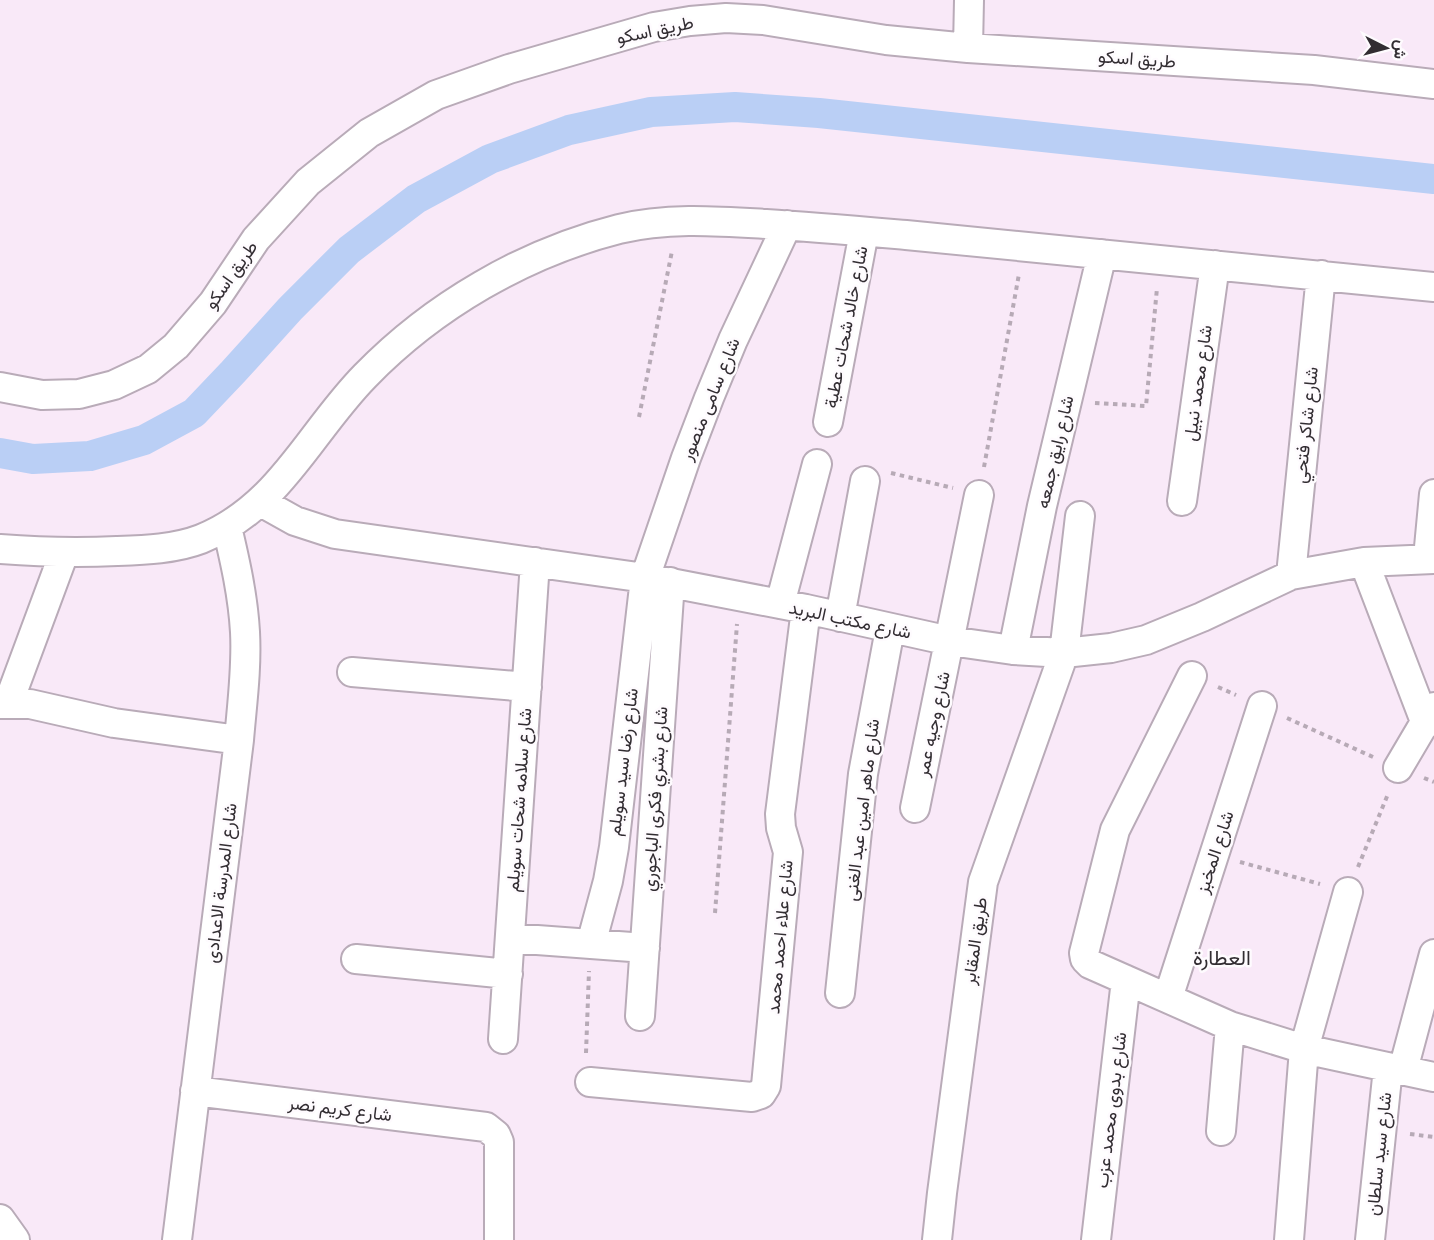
<svg xmlns="http://www.w3.org/2000/svg" width="1434" height="1240" viewBox="0 0 1434 1240" font-family="'IBM Plex Sans',Vazirmatn,sans-serif">
<rect width="100%" height="100%" fill="#f9e9f8"/>
<g fill="none" stroke-linecap="round" stroke-linejoin="round">
<path stroke="#bacff5" stroke-width="30" d="M0,453L33,459L90,456L144,440L194,413L233,372L290,309L349,250L416,199L490,159L569,130L651,112L735,107L819,113L1434,179"/>
<g stroke="#b9abb8" stroke-width="32">
<path id="minor" d="M968,48L969,0
M0,387L42,395L79,394L114,385L148,369L176,346L213,303L256,239L308,182L369,133L436,95L509,69L654,27L690,21L726,18L763,20L886,40L968,48L1314,70L1434,84
M828,422L864,232
M1182,501L1215,265
M261,502L295,521L335,534L645,578L806,609L950,641L1013,650L1064,653L1111,648L1146,640L1202,617L1291,575L1364,562L1434,559
M0,549C39,552 78,553 117,551C145,550 175,549 201,539C280,507 309,433 365,376C433,306 524,253 619,229C666,217 718,221 766,224C813,227 859,231 906,235C1082,251 1258,269 1434,287
M1428,558L1434,494
M1364,562L1426,724
M1291,575L1321,275
M780,604L817,464
M840,617L865,481
M1013,650L1042,506L1102,254
M352,672L527,687
M1192,676L1115,830L1084,953L1085,959L1090,964L1230,1026L1304,1049L1434,1077
M0,704H30L114,723L239,740
M8,704L64,553
M1398,768L1434,707
M915,808L979,495
M510,938L645,948
M591,944L608,881L614,847L645,578L686,458L709,398L733,340L787,225
M356,959L508,974
M840,993L863,774L890,629
M1168,998L1262,706
M640,1016L670,582
M503,1039L535,562
M1403,1070L1434,954
M590,1082L752,1097L761,1094L766,1086L788,852L781,828L780,814L806,609
M195,1091L486,1127L496,1135L499,1142V1240
M1221,1131L1230,1026
M0,1219L15,1240
M177,1240L239,740C242,704 247,668 245,632C243,596 235,561 227,527
M937,1240L942,1193L983,882L1064,653L1080,516
M1096,1240L1126,980
M1289,1240L1304,1049L1348,892
M1370,1240L1388,1068"/>
</g>
<path stroke="#b7aab6" stroke-width="4" stroke-dasharray="4.5 4.5" stroke-linecap="butt" d="M1095,403L1146,406L1157,288
M639,417L672,251
M984,467L1019,274
M891,473L953,488
M1218,687L1236,695
M1287,718L1373,757
M1424,778L1434,782
M1240,862L1320,884
M1358,867L1388,794
M715,913L737,624
M586,1053L589,971
M1410,1134L1434,1137"/>
<use href="#minor" stroke="#fff" stroke-width="28"/>
</g>
<g text-anchor="middle" stroke-width="5" stroke-linejoin="round" paint-order="stroke">
<g font-size="18" fill="#322d32" stroke="#fefbfe">
<text transform="translate(655 30) rotate(-12)" y="6">طريق اسكو</text>
<text transform="translate(1137 59) rotate(4)" y="6">طريق اسكو</text>
<text transform="translate(231 275) rotate(-55)" y="6">طريق اسكو</text>
<text transform="translate(846 327) rotate(-79)" y="6">شارع خالد شحات عطية</text>
<text transform="translate(1198 383) rotate(-82)" y="6">شارع محمد نبيل</text>
<text transform="translate(710 399) rotate(-68)" y="6">شارع سامى منصور</text>
<text transform="translate(1306 425) rotate(-84)" y="6">شارع شاكر فتحي</text>
<text transform="translate(1055 452) rotate(-77)" y="6">شارع رايق جمعه</text>
<text transform="translate(850 620) rotate(12)" y="6">شارع مكتب البريد</text>
<text transform="translate(933 724) rotate(-78)" y="6">شارع وجيه عمر</text>
<text transform="translate(623 762) rotate(-83)" y="6">شارع رضا سيد سويلم</text>
<text transform="translate(655 799) rotate(-86)" y="6">شارع بشري فكرى الباجوري</text>
<text transform="translate(519 800) rotate(-86)" y="6">شارع سلامه شحات سويلم</text>
<text transform="translate(862 810) rotate(-83)" y="6">شارع ماهر امين عبد الغنى</text>
<text transform="translate(1215 852) rotate(-72)" y="6">شارع المخبز</text>
<text transform="translate(221 883) rotate(-83)" y="6">شارع المدرسة الاعدادى</text>
<text transform="translate(780 937) rotate(-85)" y="6">شارع علاء احمد محمد</text>
<text transform="translate(975 941) rotate(-82)" y="6">طريق المقابر</text>
<text transform="translate(340 1109) rotate(7)" y="6">شارع كريم نصر</text>
<text transform="translate(1111 1110) rotate(-83)" y="6">شارع بدوى محمد عزب</text>
<text transform="translate(1379 1154) rotate(-84)" y="6">شارع سيد سلطان</text>
</g>
<g font-size="21" fill="#322d32" stroke="#fefbfe">
<text x="1222" y="965">العطارة</text>
</g>
</g>
<g transform="translate(1386 48) rotate(96)" stroke="#fefbfe" stroke-width="4.5" paint-order="stroke">
<path d="M0-4.5L10 22L0 15L-10 22Z" fill="#322d32"/>
<text y="-9" font-size="16" font-weight="bold" text-anchor="middle" fill="#322d32">ش</text>
</g>
</svg>
